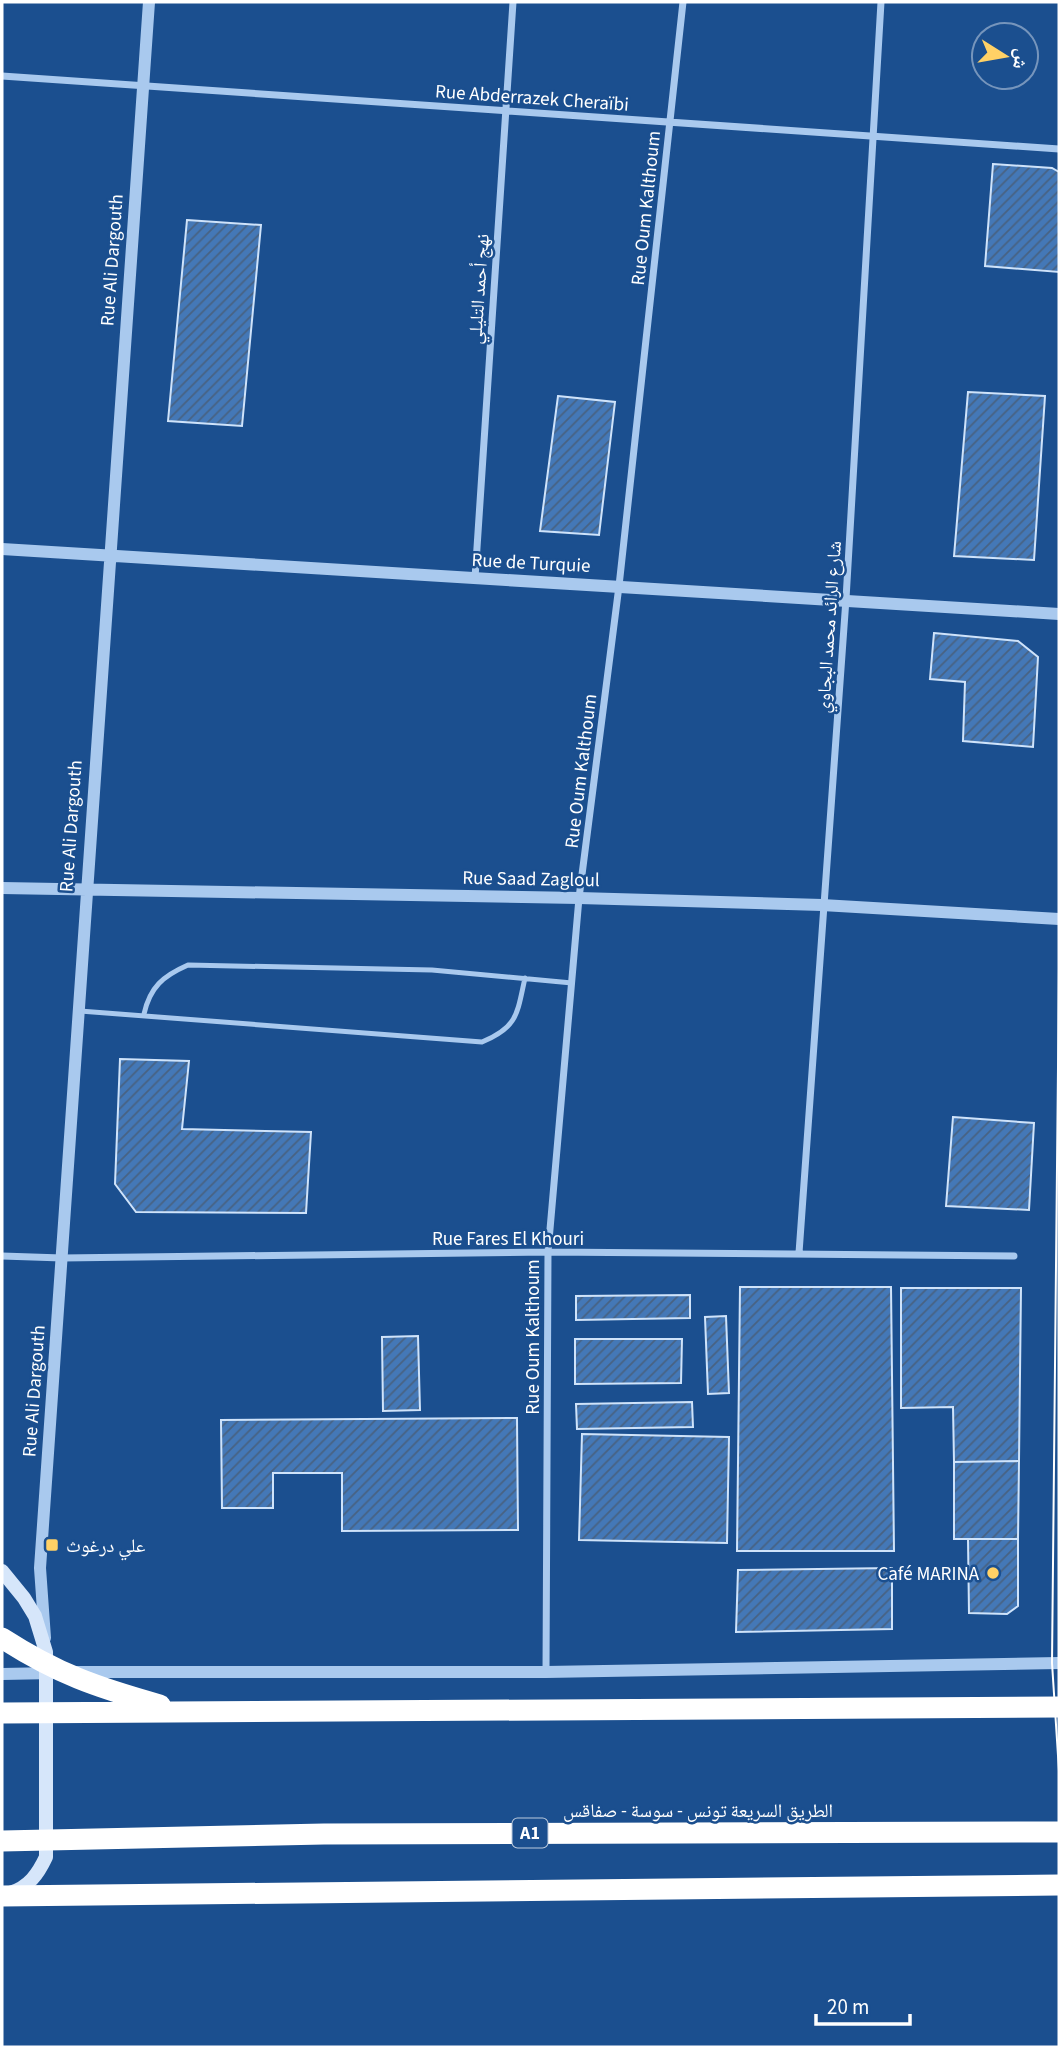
<svg xmlns="http://www.w3.org/2000/svg" width="1061" height="2049" viewBox="0 0 1061 2049" font-family="'Source Sans 3','Noto Naskh Arabic',sans-serif">
<defs>
<pattern id="building-hatch" width="6" height="6" patternUnits="userSpaceOnUse" patternTransform="scale(1.75)"><rect width="6" height="6" fill="#4478b7"/><path d="M-1 1l2-2M0 6l6-6M5 7l2-2" fill="none" stroke="#486282"/></pattern>
</defs>
<rect width="100%" height="100%" fill="#1b4f8f"/>
<path fill="url(#building-hatch)" stroke="#cfe3fa" stroke-width="2" d="M993,164L1052,168L1059,172V272L985,266Z
M187,220L261,225L242,426L168,421Z
M968,392L1045,396L1034,560L954,556Z
M558,396L615,402L599,535L540,531Z
M934,633L1018,641L1038,657L1033,747L963,741L965,682L930,679Z
M120,1059L189,1061L182,1129L311,1132L306,1213L136,1212L115,1184Z
M953,1117L1034,1123L1029,1210L946,1206Z
M740,1287H891L894,1551H737Z
M901,1288H1021L1019,1461L954,1462L953,1407L901,1408Z
M690,1295V1318L576,1320V1296Z
M726,1316L729,1393L708,1394L705,1317Z
M418,1336L420,1410L383,1411L382,1337Z
M575,1339H682L681,1383L575,1384Z
M692,1402L693,1427L577,1429L576,1404Z
M517,1418L518,1530L342,1531V1473H273V1508H222L221,1420Z
M582,1434L729,1437L727,1543L579,1540Z
M1019,1461L1018,1539H954V1462Z
M968,1539H1018V1606L1007,1614L969,1613Z
M892,1568V1629L736,1632L738,1570Z"/>
<g fill="none" stroke-linecap="round" stroke-linejoin="round">
<path stroke="#a9c9ee" stroke-width="5" d="M80,1011L482,1042C518,1027 517,1014 525,978
M144,1014C150,987 163,976 188,965L432,970L572,983"/>
<path stroke="#a9c9ee" stroke-width="7" d="M2,76L1059,149
M475,578L513,2
M799,1253L846,599L881,2
M2,1256L62,1258L548,1252L1014,1256
M546,1672L548,1252L579,898L619,586L683,2"/>
<path stroke="#a9c9ee" stroke-width="12" d="M2,549L1059,614
M2,888L579,898L822,905L1059,919
M45,1638L40,1568L149,2
M76,1672H546L1059,1663
M2,1674L54,1673"/>
<path stroke="#d6e6fa" stroke-width="14" d="M2,1571L24,1598L35,1616L46,1652V1857C38,1874 29,1887 10,1893"/>
<path stroke="#fff" stroke-width="21" d="M2,1638C58,1674 96,1687 160,1705
M2,1713L1059,1707
M2,1841L324,1834L1059,1832
M2,1896L1059,1885"/>
<path stroke="#fff" stroke-width="2" d="M1059,968L1052,1663L1059,1771V2034"/>
</g>
<g fill="#ffd166" stroke="#1b4f8f" stroke-width="2.5">
<rect x="45" y="1538" width="14" height="14" rx="3.5"/>
<circle cx="993" cy="1573" r="7"/>
</g>
<g text-anchor="middle" stroke-width="5" stroke-linejoin="round" paint-order="stroke">
<rect fill="#1b4f8f" stroke="#bbcadd" stroke-width="2" x="512.5" y="1818.5" width="35" height="29" rx="5"/>
<g font-size="18" font-weight="bold" fill="#fff">
<text x="530" y="1839">A1</text>
</g>
<g font-size="19" fill="#fff" stroke="#1b4f8f">
<text transform="translate(532 97) rotate(4)" y="7">Rue Abderrazek Cheraïbi</text>
<text transform="translate(645 208) rotate(-84)" y="7">Rue Oum Kalthoum</text>
<text transform="translate(111 260) rotate(-86)" y="7">Rue Ali Dargouth</text>
<text transform="translate(478 289) rotate(-86)" y="7">نهج أحمد التليلي</text>
<text transform="translate(531 562) rotate(3)" y="7">Rue de Turquie</text>
<text transform="translate(828 627) rotate(-86)" y="7">شارع الرائد محمد البجاوي</text>
<text transform="translate(580 771) rotate(-83)" y="7">Rue Oum Kalthoum</text>
<text transform="translate(70 826) rotate(-86)" y="7">Rue Ali Dargouth</text>
<text transform="translate(531 878) rotate(1)" y="7">Rue Saad Zagloul</text>
<text x="508" y="1245">Rue Fares El Khouri</text>
<text transform="translate(532 1337) rotate(-90)" y="7">Rue Oum Kalthoum</text>
<text transform="translate(33 1391) rotate(-86)" y="7">Rue Ali Dargouth</text>
<text x="698" y="1817">الطريق السريعة تونس - سوسة - صفاقس</text>
</g>
<g font-size="19" fill="#fff" stroke="#1b4f8f" text-anchor="start">
<text x="66" y="1552">علي درغوث</text>
<text x="979" y="1580" text-anchor="end">Café MARINA</text>
</g>
</g>
<rect width="1061" height="2049" fill="none" stroke="#ffffff" stroke-width="7"/>
<g transform="translate(1005 56) rotate(101)"><circle r="33" fill="#1b4f8f" stroke="#7695bc" stroke-width="2"/>
<path d="M0-5L12 26L0 18L-12 26Z" fill="#ffd166"/>
<text y="-10" font-size="19" font-weight="bold" text-anchor="middle" fill="#ffffff">ش</text>
</g>
<path d="M816 2014v10h94v-10" fill="none" stroke="#ffffff" stroke-width="3.5"/>
<text x="827" y="2014" font-size="21" fill="#ffffff" stroke="#1b4f8f" stroke-width="5" paint-order="stroke">20 m</text>
</svg>
